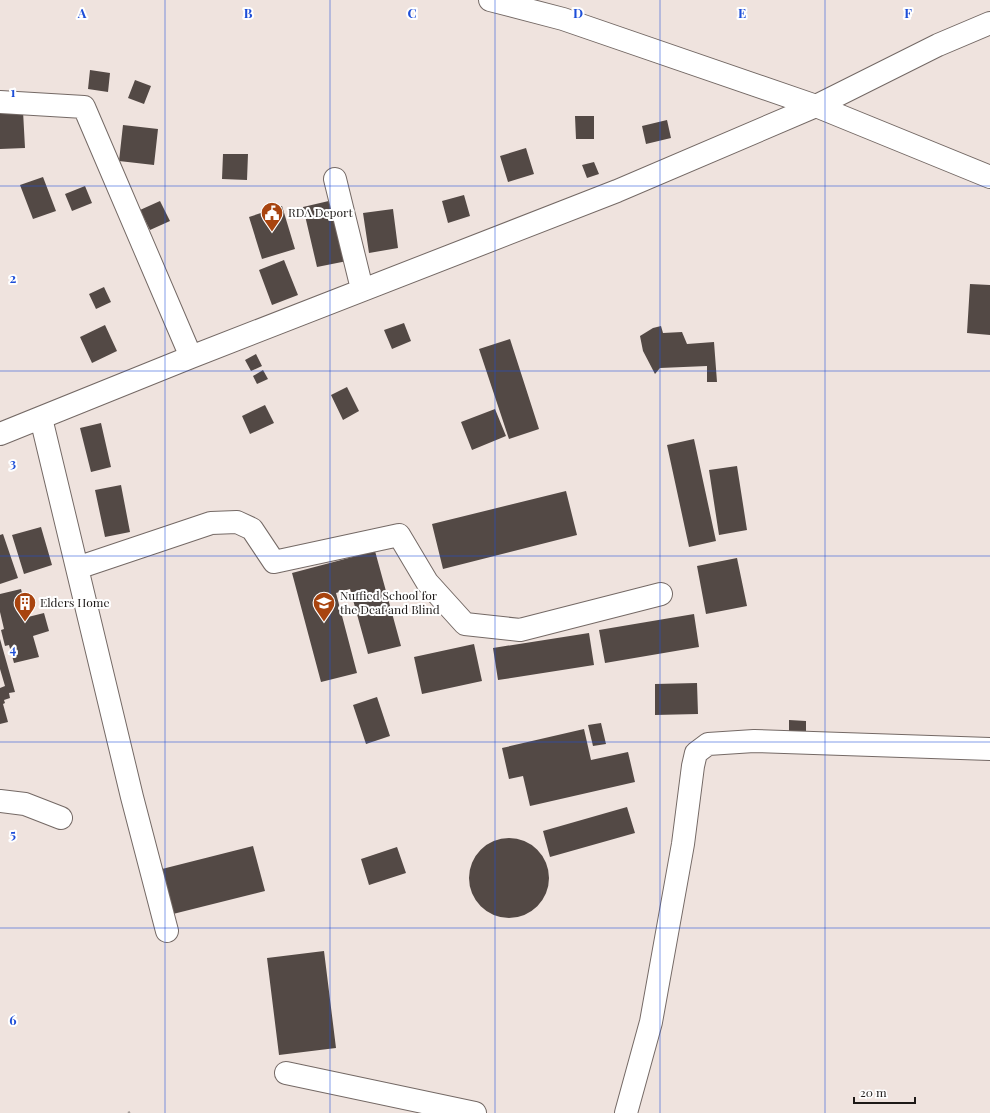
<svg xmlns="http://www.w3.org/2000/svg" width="990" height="1113" viewBox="0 0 990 1113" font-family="'Playfair Display',serif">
<rect width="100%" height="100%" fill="#efe3de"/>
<path fill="#534945" d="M90,70L110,73L108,92L88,89Z
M135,80L151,86L144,104L128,98Z
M23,111L25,148L0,149V113Z
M575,116H594V139H576Z
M667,120L671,138L646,144L642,126Z
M123,125L158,129L154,165L119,161Z
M526,148L534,174L508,182L500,156Z
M223,154H248L247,180L222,179Z
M594,162L599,174L587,178L582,165Z
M43,177L56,211L33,219L20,185Z
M85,186L92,203L72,211L65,194Z
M464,195L470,216L448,223L442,201Z
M333,200L347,261L317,267L303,207Z
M160,201L170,221L150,230L140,210Z
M282,206L295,249L262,259L249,217Z
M393,209L398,248L369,253L363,213Z
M284,260L298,295L272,305L259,270Z
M970,284L990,285V335L967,333Z
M104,287L111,302L96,309L89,294Z
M404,323L411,341L392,349L384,330Z
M105,325L117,351L92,363L80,337Z
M661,326L663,333L682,332L687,344L714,342L717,382H707V366L660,368L655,374L643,351L640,336L653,328Z
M510,339L539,429L509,439L479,349Z
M256,354L262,366L251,371L245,360Z
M263,370L268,379L257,384L253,376Z
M347,387L359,411L343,420L331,395Z
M265,405L274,423L250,434L242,416Z
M495,409L506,436L472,450L461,422Z
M101,423L111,467L91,472L80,428Z
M694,439L716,541L689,547L667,445Z
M737,466L747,530L719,535L709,470Z
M121,485L130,532L105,537L95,490Z
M566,491L577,535L443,569L432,524Z
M41,527L52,565L24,574L12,535Z
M3,534L18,578L0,584V535Z
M375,551L401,646L368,654L350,589L336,593L357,673L321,682L292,573Z
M737,558L747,606L706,614L697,566Z
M21,589L28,617L44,613L49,631L33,636L39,657L14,663L9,645L5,646L1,630L4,629L0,612V594Z
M694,614L699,647L605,663L599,630Z
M589,633L594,665L498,680L493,648Z
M0,639L15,692L9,693L10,698L4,700L5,703L3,704L8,722L0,724V688L5,686L0,669Z
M474,644L482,681L422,694L414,657Z
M697,683L698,714L655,715V684Z
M377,697L390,736L366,744L353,705Z
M789,720L806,721V737L789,736Z
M601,723L606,744L593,746L588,725Z
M584,729L591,760L628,752L635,782L530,806L523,776L509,779L502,748Z
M627,807L635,833L550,857L543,831Z
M469 878a40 40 0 1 1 80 0a40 40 0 1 1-80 0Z
M253,846L265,891L173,914L162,869Z
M397,847L406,873L369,885L361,859Z
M324,951L336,1048L279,1055L267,958Z"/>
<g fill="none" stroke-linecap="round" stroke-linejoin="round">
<g stroke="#746965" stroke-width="24">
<path id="minor" d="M490,0L563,19L816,106L990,177
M0,102L84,107L191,357
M335,179L362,289
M41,418L132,797L167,931
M0,434L191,357L617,191L816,106L938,45L990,23
M77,568L211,523L237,522L252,529L274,562L399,535L427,582L465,624L520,630L661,594
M0,801L25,804L61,818
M286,1073L475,1113
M626,1113L651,1022L683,844L693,766L696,753L708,744L754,741L990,749"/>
</g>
<path stroke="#a49b97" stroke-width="2.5" stroke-dasharray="3 2" stroke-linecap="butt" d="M128,1113L130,1112"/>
<use href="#minor" stroke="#fff" stroke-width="22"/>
</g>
<path fill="none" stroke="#1d4ed8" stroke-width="1" stroke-opacity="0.55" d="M165,0V1113M330,0V1113M495,0V1113M660,0V1113M825,0V1113M0,186H990M0,371H990M0,556H990M0,742H990M0,928H990"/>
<defs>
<g id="civic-pin" transform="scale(1.15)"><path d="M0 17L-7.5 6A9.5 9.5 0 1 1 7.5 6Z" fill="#a8440f" stroke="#fff"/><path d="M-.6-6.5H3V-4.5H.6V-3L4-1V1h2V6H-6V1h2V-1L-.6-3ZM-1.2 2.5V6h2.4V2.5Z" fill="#fff"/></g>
<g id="building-pin" transform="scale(1.15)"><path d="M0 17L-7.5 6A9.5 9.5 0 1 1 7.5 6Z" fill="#a8440f" stroke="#fff"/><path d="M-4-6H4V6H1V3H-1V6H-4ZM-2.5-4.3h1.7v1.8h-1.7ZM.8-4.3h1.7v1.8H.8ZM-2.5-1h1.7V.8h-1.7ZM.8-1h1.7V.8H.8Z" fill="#fff"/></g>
<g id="school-pin" transform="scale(1.15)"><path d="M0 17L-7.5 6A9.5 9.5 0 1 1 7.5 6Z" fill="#a8440f" stroke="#fff"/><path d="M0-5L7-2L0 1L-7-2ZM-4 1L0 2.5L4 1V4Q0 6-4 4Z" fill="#fff"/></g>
</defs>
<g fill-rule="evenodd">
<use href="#civic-pin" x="272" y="213"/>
<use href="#building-pin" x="25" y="603"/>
<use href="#school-pin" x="324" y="603"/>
</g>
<g text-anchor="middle" stroke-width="4" stroke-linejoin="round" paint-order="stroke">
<g font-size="12" fill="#1d1917" stroke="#fff" text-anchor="start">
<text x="288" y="217">RDA Deport</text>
<text x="340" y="600">Nuffied School for<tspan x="340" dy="14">the Deaf and Blind</tspan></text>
<text x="40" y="607">Elders Home</text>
</g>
</g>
<g font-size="13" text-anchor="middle" font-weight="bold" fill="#1d4ed8" stroke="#fff" stroke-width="4" stroke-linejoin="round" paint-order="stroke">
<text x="82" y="18">A</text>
<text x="248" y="18">B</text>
<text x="412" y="18">C</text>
<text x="578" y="18">D</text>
<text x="742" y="18">E</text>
<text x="908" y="18">F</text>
<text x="13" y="97">1</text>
<text x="13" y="283">2</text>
<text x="13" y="468">3</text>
<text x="13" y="654">4</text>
<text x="13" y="839">5</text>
<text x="13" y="1025">6</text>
</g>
<path d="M854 1097v6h61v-6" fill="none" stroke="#1d1917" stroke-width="2"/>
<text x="860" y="1097" font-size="12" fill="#1d1917" stroke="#ffffff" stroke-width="3" paint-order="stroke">20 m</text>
</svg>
